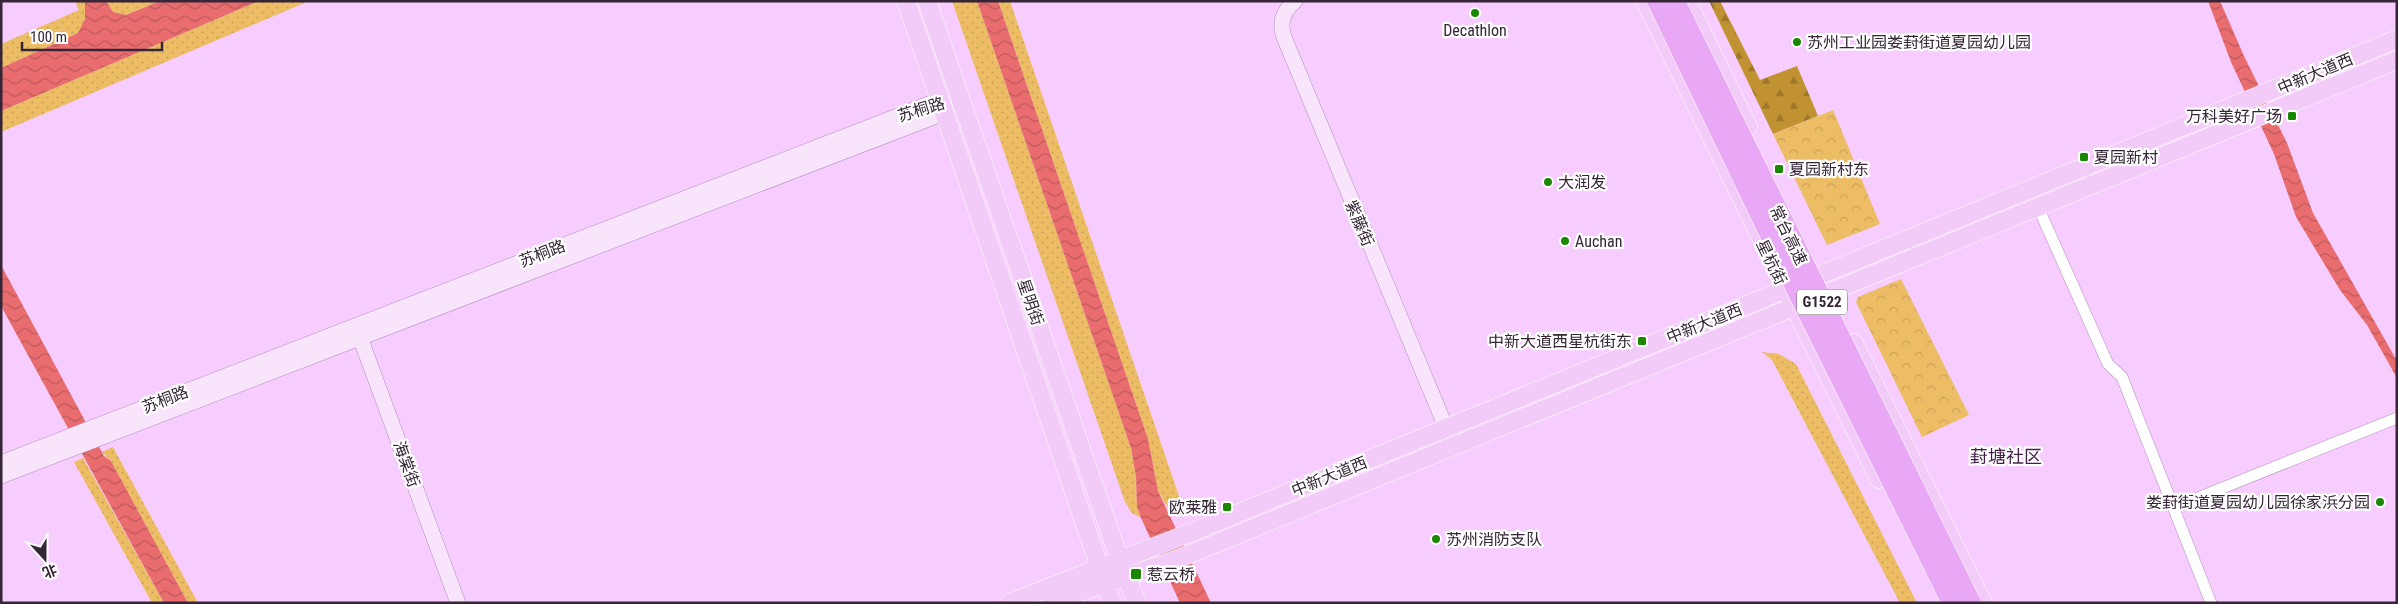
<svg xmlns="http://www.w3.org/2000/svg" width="2398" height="604" viewBox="0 0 2398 604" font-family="'Roboto Condensed','Noto Sans SC',sans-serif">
<defs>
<pattern id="grass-dots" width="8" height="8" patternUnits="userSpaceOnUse" patternTransform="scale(1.25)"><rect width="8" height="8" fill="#ecbd64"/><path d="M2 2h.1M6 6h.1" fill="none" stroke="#cba257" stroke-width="1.8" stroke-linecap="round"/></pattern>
<pattern id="forest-firs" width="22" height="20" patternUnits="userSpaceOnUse" patternTransform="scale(1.25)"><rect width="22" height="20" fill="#c19231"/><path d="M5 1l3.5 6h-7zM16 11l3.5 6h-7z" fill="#9e772a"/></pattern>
<pattern id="park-crowns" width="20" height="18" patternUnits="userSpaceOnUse" patternTransform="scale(1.25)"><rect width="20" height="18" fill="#ecbd64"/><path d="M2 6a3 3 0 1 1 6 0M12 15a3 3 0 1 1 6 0" fill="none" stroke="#cba257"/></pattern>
<pattern id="water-waves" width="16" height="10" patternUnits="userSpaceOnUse" patternTransform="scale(1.25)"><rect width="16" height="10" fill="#e96d6e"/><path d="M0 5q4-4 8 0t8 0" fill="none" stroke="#be595b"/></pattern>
</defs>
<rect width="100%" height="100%" fill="#f7cdff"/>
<path fill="url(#grass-dots)" d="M75,1H85C88,13 85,23 78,33L1,68V44L79,10Z
M106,1H160L126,15L113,12Z
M259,1H309L1,132V111Z
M952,1H977L1131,448L1136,477L1137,507L1141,518L1132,513L1125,502Z
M998,1H1010L1182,505L1169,510L1158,491L1148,439Z
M1762,352L1779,354L1796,364L1917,603H1900L1772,360Z
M113,447L198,603H188L111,461L102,452Z
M83,458L164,603H152L74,462Z"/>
<path fill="url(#forest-firs)" d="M1709,1H1720L1760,80L1797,66L1818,116L1773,134Z"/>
<path fill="url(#park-crowns)" d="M1833,110L1880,224L1827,245L1773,134Z
M1901,279L1969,415L1922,437L1856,302L1858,297Z"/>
<path fill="url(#water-waves)" d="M85,1H106L113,12L126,15L160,1H259L1,111V68L78,33L85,19Z
M977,1H998L1148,439L1158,491L1211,603H1180L1141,518L1137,507L1136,477L1131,448Z
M2208,1H2220L2244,56L2287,143L2313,213L2397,361V378L2367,325L2340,290L2296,217L2274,154L2231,62Z
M1,265L104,456L111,461L188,603H164L1,306Z"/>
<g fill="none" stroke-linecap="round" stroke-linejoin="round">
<g stroke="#b58dbc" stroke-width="12">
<path id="street" d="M2038,207L2108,364L2122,377L2211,603
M2175,507L2397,418"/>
</g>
<g stroke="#b58dbc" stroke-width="16">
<path id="secondary" d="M1295,1C1283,11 1279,23 1284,37L1454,447
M357,329L458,603
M1,463L939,100L950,99
M1,476L944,113L961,99"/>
</g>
<g stroke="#fff" stroke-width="19">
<path id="primary" d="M906,1L1112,603
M927,1L1120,561L1137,603
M1645,1L1879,479
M1687,1L1748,127
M1854,343L1983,603
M1009,603L1192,532L2397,39
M1051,603C1100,584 1151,570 1200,550L2397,60"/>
</g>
<use href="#street" stroke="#fff" stroke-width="11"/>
<use href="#secondary" stroke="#f8e5fc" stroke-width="15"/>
<use href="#primary" stroke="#f2cbf9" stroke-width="18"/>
<g stroke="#fff" stroke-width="21" stroke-linecap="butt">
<path id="highway-bridge" d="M1657,1L1799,295L1952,603
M1675,1L1971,603"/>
</g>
<use href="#highway-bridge" stroke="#e9a8f5" stroke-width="20"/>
</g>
<g fill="#198701" stroke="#fff" stroke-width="2">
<circle cx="1475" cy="13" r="5"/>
<circle cx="1797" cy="42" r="5"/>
<rect x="2287" y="111" width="10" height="10" rx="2.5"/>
<rect x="2079" y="152" width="10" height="10" rx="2.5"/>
<rect x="1774" y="164" width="10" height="10" rx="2.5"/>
<circle cx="1548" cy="182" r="5"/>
<circle cx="1565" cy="241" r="5"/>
<rect x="1637" y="336" width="10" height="10" rx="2.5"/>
<circle cx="2380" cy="502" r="5"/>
<rect x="1222" y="502" width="10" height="10" rx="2.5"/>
<circle cx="1436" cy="539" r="5"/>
<rect x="1130" y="568" width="12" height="12" rx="2.5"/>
</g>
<g text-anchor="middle" stroke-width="4.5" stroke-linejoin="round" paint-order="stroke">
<rect fill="#fff" stroke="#726673" stroke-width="1" x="1797" y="289.5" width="50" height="25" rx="4"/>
<g font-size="15" font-weight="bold" fill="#352537">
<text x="1822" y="307">G1522</text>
</g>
<g font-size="16" fill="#352537" stroke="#fff" text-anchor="start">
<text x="1475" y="36" text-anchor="middle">Decathlon</text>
<text x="1807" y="48">苏州工业园娄葑街道夏园幼儿园</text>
<text x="2282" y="122" text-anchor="end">万科美好广场</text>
<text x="2094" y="163">夏园新村</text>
<text x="1789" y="175">夏园新村东</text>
<text x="1558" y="188">大润发</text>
<text x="1575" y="247">Auchan</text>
<text x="1632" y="347" text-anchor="end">中新大道西星杭街东</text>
<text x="2370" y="508" text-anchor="end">娄葑街道夏园幼儿园徐家浜分园</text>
<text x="1217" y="513" text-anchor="end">欧莱雅</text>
<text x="1446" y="545">苏州消防支队</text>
<text x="1147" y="580">惹云桥</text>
</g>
<g font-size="16" fill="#352537" stroke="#fff">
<text transform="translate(2315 73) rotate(-23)" y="6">中新大道西</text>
<text transform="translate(921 109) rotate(-17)" y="6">苏桐路</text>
<text transform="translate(1360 223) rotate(67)" y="6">紫藤街</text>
<text transform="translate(1789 235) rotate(64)" y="6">常台高速</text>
<text transform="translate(542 253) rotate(-21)" y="6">苏桐路</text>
<text transform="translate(1772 262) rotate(64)" y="6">星杭街</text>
<text transform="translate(1031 302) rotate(71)" y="6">星明街</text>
<text transform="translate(1704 323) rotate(-22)" y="6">中新大道西</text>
<text transform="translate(165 399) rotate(-21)" y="6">苏桐路</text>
<text transform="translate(407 464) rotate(70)" y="6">海棠街</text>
<text transform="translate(1329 476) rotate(-22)" y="6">中新大道西</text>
</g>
<g font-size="18" fill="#401f47" stroke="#fff">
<text x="2006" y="463">葑塘社区</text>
</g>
</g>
<rect width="2398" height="604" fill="none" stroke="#352537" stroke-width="5"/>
<g transform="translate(45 559) rotate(159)" stroke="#ffffff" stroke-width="4" paint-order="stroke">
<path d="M0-4L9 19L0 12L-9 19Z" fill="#352537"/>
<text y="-8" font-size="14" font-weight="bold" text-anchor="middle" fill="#352537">北</text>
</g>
<path d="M22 42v8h140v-8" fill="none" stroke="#352537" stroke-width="2.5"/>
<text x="30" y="42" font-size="15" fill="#352537" stroke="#ffffff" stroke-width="4" paint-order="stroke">100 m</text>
</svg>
